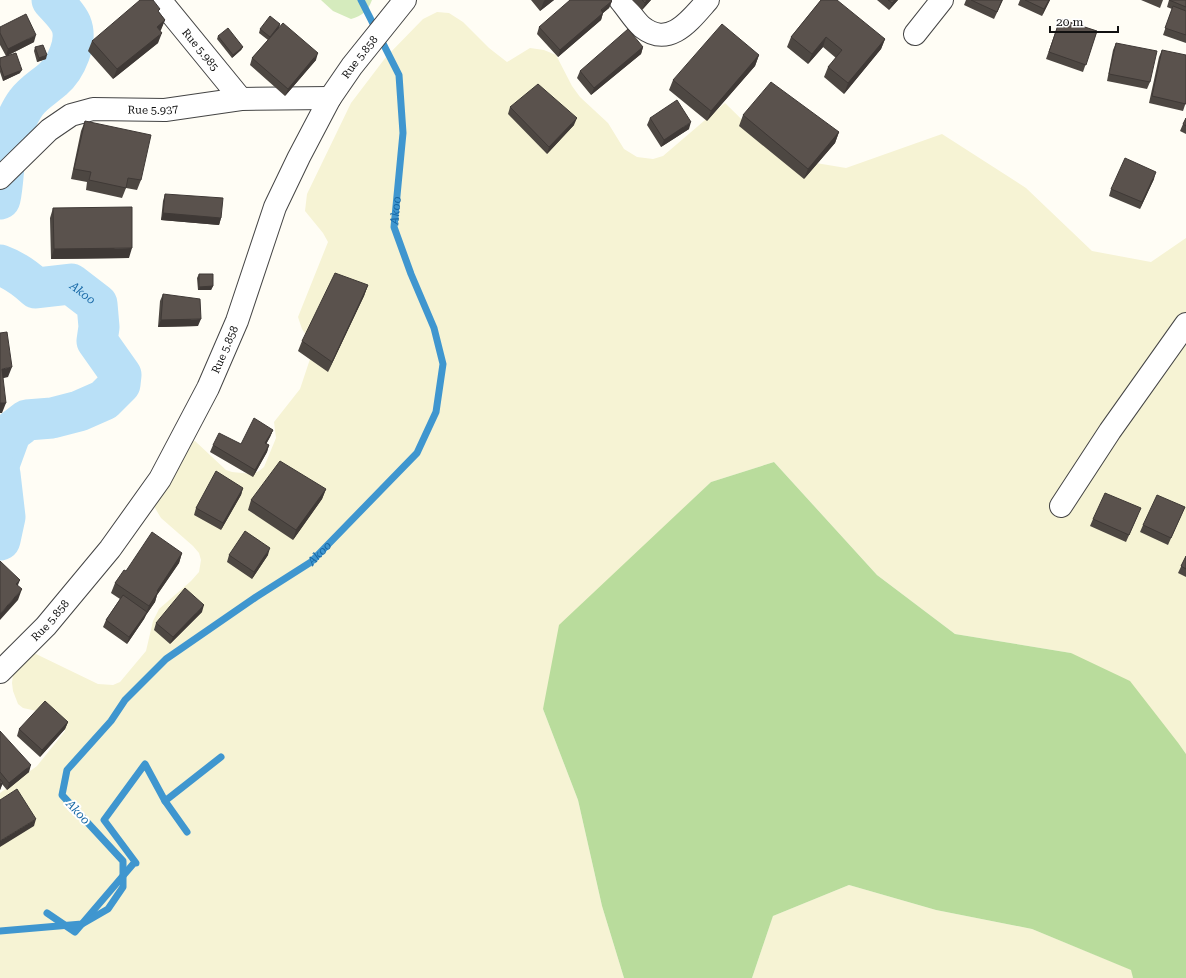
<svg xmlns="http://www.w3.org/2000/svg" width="1186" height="978" viewBox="0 0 1186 978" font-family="'Roboto Serif',serif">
<rect width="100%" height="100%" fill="#fffdf5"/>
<path fill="#f6f3d4" d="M437,12L449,13L463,22L489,48L507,62L530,48L544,50L556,55L572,86L580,97L608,123L624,149L637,157L653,159L663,156L725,103L780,157L846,168L942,134L1026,188L1092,251L1151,262L1186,238V754L1179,744L1071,653L955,634L877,575L774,462L711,482L639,551L543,709L578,800L602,906L624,978H0V793L37,766L65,731L64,720L60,716L23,708L18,704L13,691L12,683L13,675L22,659L28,654H36L98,684L113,685L120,682L146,651L153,621L159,609L191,581L199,572L201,560L199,553L193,546L161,518L155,508V501L185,443L195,441L226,470L232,472L252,474L259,471L264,467L276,438L274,422L300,389L313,350V345L302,329L298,317L328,242L323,233L305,211L307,194L351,103L386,57L423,19Z
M849,885L936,910L1032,929L1132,970L1133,978H752L773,916Z"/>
<path fill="#d5ebbd" d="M321,0H372C368,11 362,16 351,19L333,11Z"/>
<path fill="#b9dc9c" d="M774,462L877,575L955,634L1071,653L1130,681L1179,744L1186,754V978H1133L1131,970L1032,929L936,910L849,885L773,916L752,978H624L602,906L578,800L543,709L559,625L711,482Z"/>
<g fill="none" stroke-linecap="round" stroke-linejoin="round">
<g stroke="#3f96cf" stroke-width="7">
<path d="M165,801L221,757"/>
<path d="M47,913L75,932L134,863H136L104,820L145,764L165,801L187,832"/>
<path id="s1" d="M0,931L82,924L108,909L123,887V861L62,795L67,770L111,721L125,700L166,659L256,597L311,562L417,453L436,412L443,364L434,328L411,274L394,227L403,133L399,75L361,0"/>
</g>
<g stroke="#b9e0f7" stroke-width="41">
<path d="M0,199C5,176 2,152 12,130C16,121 20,111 26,103C33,93 44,87 53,79C66,68 78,41 71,24C67,15 58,7 52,0"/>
<path id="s2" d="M0,265C14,270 25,278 36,288L71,284L97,304L99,327L97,341L121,375L120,384L104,400L79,411L52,418L27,420L11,432L0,462"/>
<path d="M0,474L5,517L0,540"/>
</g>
<g stroke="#444" stroke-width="24">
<g id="minor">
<path id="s3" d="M160,0L241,99"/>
<path d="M620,0C627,8 634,20 642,27C670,49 691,19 708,0"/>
<path d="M915,34L942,0"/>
<path id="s4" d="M0,178L49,130L71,115L93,109L165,110L241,99L330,98"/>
<path d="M1061,506L1110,431L1186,324"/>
</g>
</g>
<g stroke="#444" stroke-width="24">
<g id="tertiary">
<path id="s5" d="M0,672L46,626L110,549L160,479L208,388L237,321L275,207L299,157L330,98L352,66L405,0"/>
</g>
</g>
<use href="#minor" stroke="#fff" stroke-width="22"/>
<use href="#tertiary" stroke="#fff" stroke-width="22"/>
</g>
<path fill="#4d4742" d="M531,0H554L540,11Z
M632,0H651L642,10Z
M821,0L885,39L881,49L844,94L824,77L828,67L836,58L823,47L808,64L787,47L791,37Z
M877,0H898L889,10Z
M966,0H1003L994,19L964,5Z
M1020,0H1050L1042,16L1018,5Z
M1141,0H1163L1160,8Z
M1169,0H1186V43L1163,35L1172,9L1167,7Z
M612,1L609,8L603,13L601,20L558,57L537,34L539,27Z
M159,12L165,20L160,31L158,43L113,79L88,51L92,41Z
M1060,19L1097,31L1083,72L1046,59Z
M280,24L279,28L316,60L285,96L250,65L252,58L268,40L259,33L260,29Z
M0,27L34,42L9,55L20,73L3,81L0,72V58L6,56L0,45Z
M218,36L243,47L241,50L232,58L217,39Z
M1116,43L1150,82L1147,89L1107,81L1113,50Z
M35,47L46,59L37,62L34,51Z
M643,47L641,54L591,95L577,78L580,71Z
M1162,50L1186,102L1183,111L1149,103L1159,57Z
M759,55L755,66L707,121L669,90L673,80Z
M510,107L574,125L547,154L508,114Z
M743,115L839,132L835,143L804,179L739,126Z
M650,118L689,129L661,147L647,125Z
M1186,118V134L1180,131L1183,124Z
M85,121L141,180L137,190L126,188L122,198L86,190L87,182L71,179L81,131Z
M1154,179L1140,209L1109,196L1111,189Z
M165,194L221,218L219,225L161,220L163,201Z
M53,208L129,258L51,259L50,218Z
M199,274L213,286L211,290H198L197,278Z
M368,285L364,296L328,372L298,351L302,341Z
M163,294L198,326L158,327L160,301Z
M273,430L270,437L266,444L269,445L267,452L253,477L210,452L213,445L241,444Z
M243,488L241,495L221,530L194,515L196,508Z
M326,489L322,499L293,540L248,510L251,500Z
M1185,507L1168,545L1140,532L1143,525Z
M1138,515L1126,542L1090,526L1093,519Z
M182,553L179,563L157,595L155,602L146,615L144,619L127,644L103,627L106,620L120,599L111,593L115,583L126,571Z
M229,555H268L252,579L227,562Z
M1186,556V577L1178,573Z
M202,612L170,644L154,630L156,623Z
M68,722L65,729L40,757L17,736L19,729Z
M0,731L29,772L7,790L2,784L0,790Z"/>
<path fill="#3f3936" d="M545,0H554L540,11L544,1Z
M647,0H651L642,10L645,3Z
M895,0H898L889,10L892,3Z
M1049,0H1050L1042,16L1044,9Z
M612,1L609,8L603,13L601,20L558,57L560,50Z
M165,20L161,30L154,38L157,27Z
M280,24L279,28L269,40L270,37Z
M162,33L158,43L113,79L117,69Z
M36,35L34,42L6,56L8,49Z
M826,37L823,47L808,64L812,54Z
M885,39L881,49L844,94L848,83Z
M243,47L241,50L232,58L233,55Z
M643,47L641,54L591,95L594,88Z
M318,53L316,60L285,96L288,89Z
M47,55L46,59L37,62L39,58Z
M759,55L755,66L707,121L711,111Z
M22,70L20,73L3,81L4,77Z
M577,118L574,125L547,154L549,147Z
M691,122L689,129L661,147L664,140Z
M839,132L835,143L804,179L808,169Z
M1156,172L1154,179L1140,209L1142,202Z
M163,213L221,218L219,225L161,220Z
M132,248L129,258L51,259L54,249Z
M368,285L364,296L328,372L332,362Z
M213,286L211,290H198L199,287Z
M201,319L198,326L158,327L161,320Z
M12,367L8,377L0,379L2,369Z
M0,403H6L2,413H0Z
M273,430L270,437L263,450L265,443Z
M269,445L267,452L253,477L255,470Z
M243,488L241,495L221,530L223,523Z
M326,489L322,499L293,540L296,530Z
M270,548L268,555L252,579L254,572Z
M182,553L179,563L157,595L155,602L146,615L144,619L127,644L129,637L146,613L149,606L157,591Z
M20,580L16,590V584Z
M22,589L18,600L0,620V614Z
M204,605L202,612L170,644L173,637Z
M68,722L65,729L40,757L42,750Z
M31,765L29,772L7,790L9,783Z
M3,783L0,790V784Z
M36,819L34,826L0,847V841Z"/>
<path fill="#5a524d" stroke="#3f3936" d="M140,0H153L160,9L158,11L165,20L157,27L162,33L117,69L92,41Z
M570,0H611L612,1L601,10L603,13L560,50L539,27Z
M642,0H647L645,3Z
M821,0H837L885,39L848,83L828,67L842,50L826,37L812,54L791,37Z
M888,0H895L892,3Z
M971,0H1002L997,12Z
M1025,0H1049L1044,9Z
M1169,0H1186V7Z
M1173,6L1186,11V35L1165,28Z
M26,14L36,35L8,49L0,33V27Z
M270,16L280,24L270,37L260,29Z
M1060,19L1097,31L1086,65L1049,52Z
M283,23L318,53L288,89L252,58Z
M722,24L759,55L711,111L673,80Z
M228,28L243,47L233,55L218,36Z
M628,29L643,47L594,88L580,71Z
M1116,43L1157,51L1150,82L1109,74Z
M43,45L47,55L39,58L35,47Z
M1162,50L1186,55V104L1152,96Z
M16,53L22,70L4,77L0,65V58Z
M771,82L839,132L808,169L743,115Z
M538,84L577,118L549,147L510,107Z
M677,100L691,122L664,140L650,118Z
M1186,118V126L1183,124Z
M85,121L151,135L141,180L128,178L126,188L89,180L91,172L74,169Z
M1125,158L1156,172L1142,202L1111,189Z
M165,194L223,198L221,218L163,213Z
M132,207V248L54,249L53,208Z
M335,273L368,285L332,362L302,341Z
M199,274H213V286L199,287Z
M163,294L200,299L201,319L161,320Z
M7,332L12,367L2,369L6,403H0V333Z
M254,418L273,430L265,443L269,445L255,470L213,445L219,433L241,444Z
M280,461L326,489L296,530L251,500Z
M216,471L243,488L223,523L196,508Z
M1105,493L1141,508L1129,535L1093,519Z
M1157,495L1185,507L1171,538L1143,525Z
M245,531L270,548L254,572L229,555Z
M152,532L182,553L157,591L158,592L149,606L115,583L124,570L126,571Z
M1186,556V569L1181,566Z
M0,561L20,580L16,584L22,589L0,614Z
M185,588L204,605L173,637L156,623Z
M123,595L147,612L129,637L106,620Z
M45,701L68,722L42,750L19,729Z
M0,731L31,765L9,783L0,772Z
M0,779L3,783L0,784Z
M17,789L36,819L0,841V800Z"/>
<g text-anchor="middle" stroke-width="4" stroke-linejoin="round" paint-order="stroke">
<g font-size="11" fill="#111" stroke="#fff">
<text dy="4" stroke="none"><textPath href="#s3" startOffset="64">Rue 5.985</textPath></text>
<text dy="4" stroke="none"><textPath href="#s5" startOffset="720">Rue 5.858</textPath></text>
<text dy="4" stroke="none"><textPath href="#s4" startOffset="178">Rue 5.937</textPath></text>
<text dy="4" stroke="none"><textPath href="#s5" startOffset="396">Rue 5.858</textPath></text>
<text dy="4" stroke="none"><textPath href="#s5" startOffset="72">Rue 5.858</textPath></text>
</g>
<g font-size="12" font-style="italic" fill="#1768a6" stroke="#fff">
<text dy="4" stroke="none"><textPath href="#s1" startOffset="1012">Akoo</textPath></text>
<text dy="4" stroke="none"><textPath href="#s2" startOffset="93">Akoo</textPath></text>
<text dy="4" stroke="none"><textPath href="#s1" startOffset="616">Akoo</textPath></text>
<text transform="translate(78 812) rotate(47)" y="4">Akoo</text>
</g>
</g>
<path d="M1050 26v6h68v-6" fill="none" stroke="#111111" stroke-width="2"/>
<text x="1056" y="26" font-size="12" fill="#111111" stroke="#ffffff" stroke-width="3" paint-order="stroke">20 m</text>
</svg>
